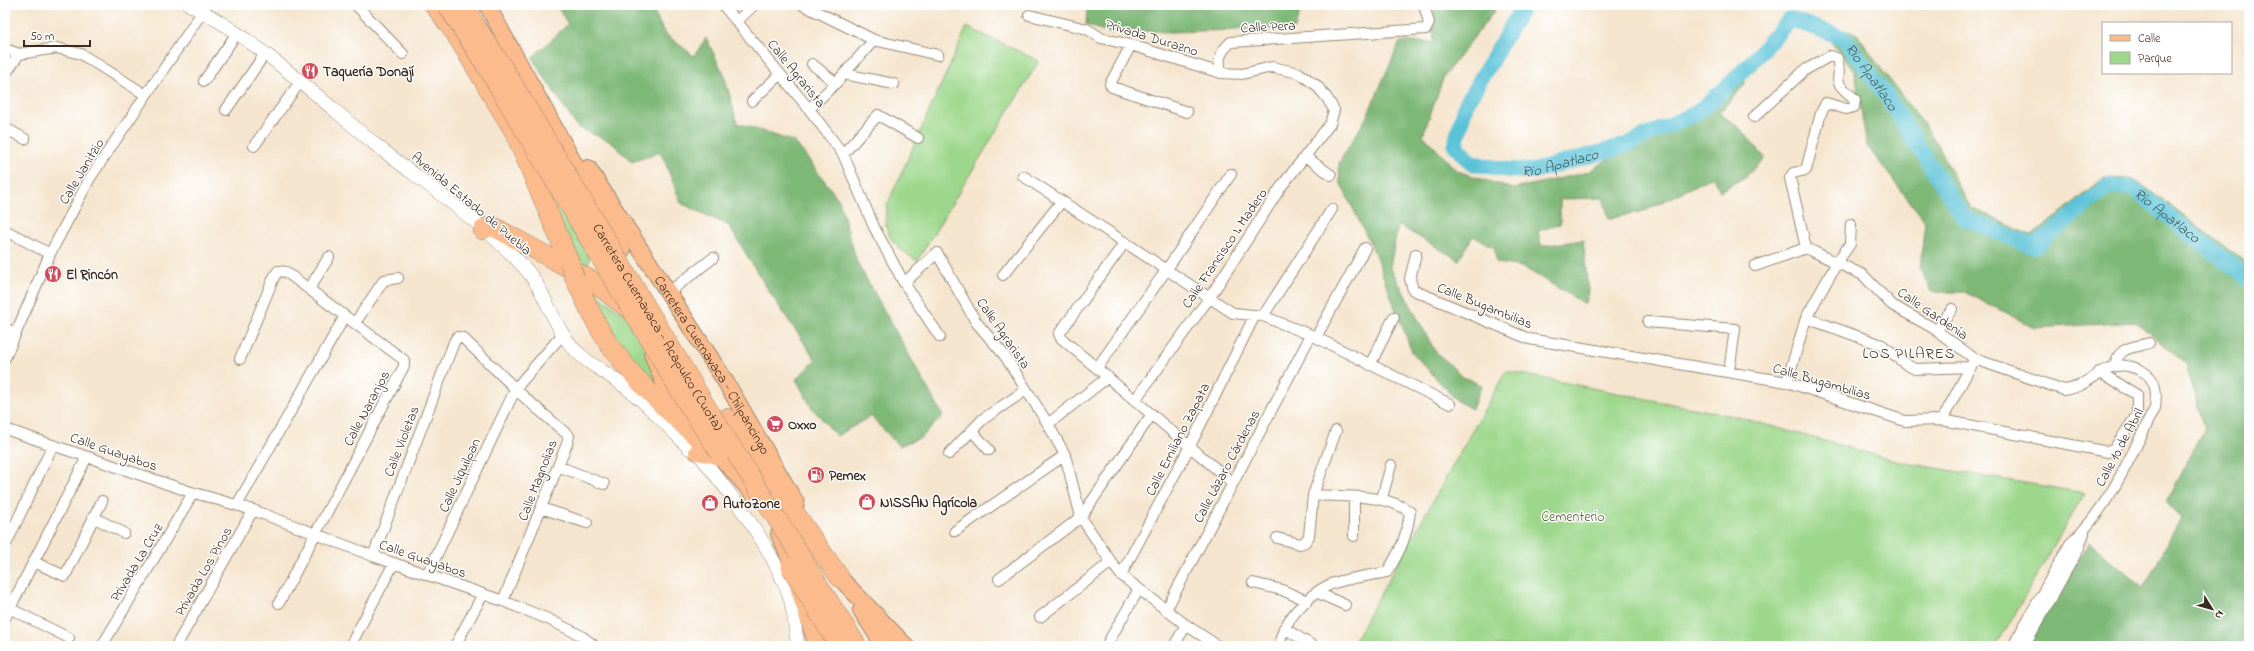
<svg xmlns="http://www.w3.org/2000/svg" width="2254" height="651" viewBox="0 0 2254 651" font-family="'Indie Flower',sans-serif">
<rect width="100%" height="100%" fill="#fff"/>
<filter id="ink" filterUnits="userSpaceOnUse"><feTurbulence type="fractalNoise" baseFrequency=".025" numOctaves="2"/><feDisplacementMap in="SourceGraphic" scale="8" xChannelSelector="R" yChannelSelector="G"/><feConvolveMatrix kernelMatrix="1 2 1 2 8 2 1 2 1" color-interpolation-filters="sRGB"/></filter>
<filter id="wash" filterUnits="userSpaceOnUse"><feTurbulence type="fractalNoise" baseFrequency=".012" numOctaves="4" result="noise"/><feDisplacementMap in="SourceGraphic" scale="16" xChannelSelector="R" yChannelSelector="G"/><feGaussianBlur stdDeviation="0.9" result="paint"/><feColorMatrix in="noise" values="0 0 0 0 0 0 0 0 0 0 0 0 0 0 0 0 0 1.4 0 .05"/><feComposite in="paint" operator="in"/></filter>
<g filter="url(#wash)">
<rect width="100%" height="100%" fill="#f5e5ce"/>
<path fill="#9dd78b" stroke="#6c8054" d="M967,27L1039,61L917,261C894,245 881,237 887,205Z
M544,182L590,259L587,264L578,266Z
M583,284L638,324L674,409L616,343Z
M1506,371L1738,417L1900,462L2085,493L1996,646H1351Z"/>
<path fill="#7eb877" stroke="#5c714a" d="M556,5H651L664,33L694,56L706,38L724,75L737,123L795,142L839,200L857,262L943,416L922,437L899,446L871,416L837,436L812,408L796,379L816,360L768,290L729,226L681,203L661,152L632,162L611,142L577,127L532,58L568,24Z
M1074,5H1334L1301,9L1295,28L1171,32L1117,30L1111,33L1086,25L1087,10Z
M1441,5H1499L1444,76L1423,135L1457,171L1513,189L1588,172L1628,146L1735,83L1744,76L1745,84L1719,113L1740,128L1765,158L1745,177L1720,191L1713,176L1647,210L1609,219L1603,198L1560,199V224L1538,231L1541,246L1583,240L1588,291L1585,304L1523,267L1497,263L1494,247L1473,236L1459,260L1398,225L1390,267L1435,351L1463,377L1482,385L1472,409L1457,401L1412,352L1373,249L1340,182L1339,163L1366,118L1400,42H1434L1432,13Z
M1819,27L1857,33L1879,66L1931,134L1970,207L2032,236L2104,178L2134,179L2249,265V646H2027L2089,542L2143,588L2181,518L2166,502L2204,428L2186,364L2136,322L2035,328L1965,292H1931L1920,268L1925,221L1867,146L1855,72Z"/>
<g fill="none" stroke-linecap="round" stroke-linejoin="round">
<path stroke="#5ac2d7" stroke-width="16" id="s1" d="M1524,5L1466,104L1455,145L1471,163L1508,170L1534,171L1624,146L1696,113L1725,89L1752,62L1790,19L1844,38L1888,99L1964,218L2035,247L2108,186L2132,188L2249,279"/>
</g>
</g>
<g filter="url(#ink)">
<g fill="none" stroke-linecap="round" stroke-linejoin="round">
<g stroke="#988876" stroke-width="12">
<path id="minor" d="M356,5L403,54
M723,5L809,109L843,154L874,227L904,283L940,337
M803,5L874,40L938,55
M1029,15L1087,29L1101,38L1131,45L1221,73L1242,74L1272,67L1299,73L1316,85L1327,98L1334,110L1330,124L1281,187L1210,297L1135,400
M737,21L754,5
M1131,45L1110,84L1112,87L1187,112
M5,49L19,54
M812,64L836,83
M1221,73C1218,58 1219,53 1231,42L1426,29L1429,23L1424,5
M844,74L894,84
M5,75L19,54L57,48L81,54L146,95
M204,81L237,33
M752,101L780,74
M809,109L836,83L874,40
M226,110L264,55
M1754,117L1805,70L1830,56L1837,58C1844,84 1827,76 1855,99L1854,107L1846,109L1826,103L1821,113L1806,170L1793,173L1790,178L1806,248
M5,128L25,139
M254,146L300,82
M843,154L878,115L918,138
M1306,157L1331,175
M1023,176L1233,313L1263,316L1311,335L1450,404
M5,230L50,254
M1125,242L1059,334L1061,338L1233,483
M1416,254L1410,279L1413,290L1529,339L1787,382L1905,421L1942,420L2108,452L2114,449L2137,415V395L2099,372
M1755,266L1806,248L1863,275L1892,305L1933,328L1975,359L2064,390C2095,387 2106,352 2142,371C2157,379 2157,393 2155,408C2131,455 2110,507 2070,544L2013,646
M1003,275L1062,201
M904,283L937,253L976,322L1005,356L1048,424L1065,455L1081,517L1111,562L1121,575L1139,589L1186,625L1218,646
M309,289L329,257
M669,292L713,258
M1263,316L1332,209
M1806,318L1882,345L1907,365L1915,369L1971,367
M1648,322L1735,329L1729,372
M355,323L384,280L398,278
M5,328L15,333
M1937,330L1952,309
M1316,337L1365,248
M5,358L50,254L90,178L207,5
M240,359L274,277L278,271L286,272L404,360V366L279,603
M1370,365L1394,317
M2115,365C2119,346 2133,348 2149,343
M1097,368L1167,269L1231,174
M1787,382L1806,318L1838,261L1850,244L1851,224
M1942,420L1973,362
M1048,424L1108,377
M5,429L188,491L253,510L373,556L503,601L548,619L580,635L595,646
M972,431L989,450
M949,454L983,419L1026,390
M558,466L604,484
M1354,498V536
M1382,498L1391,465
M237,505L345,316
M541,508L587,523
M93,517L124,533
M955,531L1065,455
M1277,538L1300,544L1305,542L1309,536L1313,495L1336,431
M7,542L53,445
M373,556L454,342L457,337L463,338L524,397L569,436L567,444L503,601
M34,562L65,576L102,501
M427,575L516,388L562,335
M1121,575L1190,446L1255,315
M999,579L1081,517L1152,414
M1253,583L1282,590L1307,601
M1318,593L1345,605
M5,606L69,638
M1166,610L1311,335
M1040,617L1111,562
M5,618L87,457
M1284,628L1313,646
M102,646L193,493
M176,646L253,510
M350,646L394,563
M455,646L483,594
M1106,646L1139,589
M1174,646L1186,625
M1280,646C1280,623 1309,594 1329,585C1345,578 1370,576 1387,572C1400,552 1407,536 1410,512C1386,493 1343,497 1313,495
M2024,646L2079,548L2084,533"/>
</g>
<g stroke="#988876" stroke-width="14">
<path id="tertiary" d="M190,5C255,38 319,98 376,145C424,183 481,221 523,266C547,291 552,327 576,351C587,363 604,371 617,381C644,400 666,424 689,448L697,452C732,495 769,542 789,595C794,610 795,630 798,646"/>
</g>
<g stroke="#988876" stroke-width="18">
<g id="primary">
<path d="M487,5L622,250"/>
<path id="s2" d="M588,168L724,379L796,503"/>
<path d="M652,354L666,388L685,414"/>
<path d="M711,446L756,497"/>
<path d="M697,452L719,456"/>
<path d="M779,534L787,552L817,646"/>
<path d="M834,568L840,578L906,646"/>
<path d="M861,610L884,646"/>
</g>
</g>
<g stroke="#988876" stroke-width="20">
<path id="motorway" d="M434,5L455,33L514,131L569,261
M483,230L488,227H494L589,279L633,312
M575,279C586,302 596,326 611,347C639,386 682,425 719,456
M727,418L750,448L840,578"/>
</g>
<use href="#minor" stroke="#fff" stroke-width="10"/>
<use href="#tertiary" stroke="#fff" stroke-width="13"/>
<use href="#primary" stroke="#fbbb8d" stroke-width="16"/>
<use href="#motorway" stroke="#fbbb8d" stroke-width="19"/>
<g stroke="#988876" stroke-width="20" stroke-linecap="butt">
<g id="motorway-bridge">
<path d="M447,5L488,69L689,406L720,453"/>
<path id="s3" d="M462,5L499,61L699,395L857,646"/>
<path d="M569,261L575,279"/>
<path d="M791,567L839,646"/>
</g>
</g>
<use href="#motorway-bridge" stroke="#fbbb8d" stroke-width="19"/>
</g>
</g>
<defs>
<g id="restaurant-disc" transform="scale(0.9)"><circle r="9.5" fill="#d1495b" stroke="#fff"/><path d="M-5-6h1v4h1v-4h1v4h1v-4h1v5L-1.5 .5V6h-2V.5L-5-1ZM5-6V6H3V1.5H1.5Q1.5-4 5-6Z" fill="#fff"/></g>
<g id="supermarket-disc" transform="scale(0.9)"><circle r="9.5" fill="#d1495b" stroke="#fff"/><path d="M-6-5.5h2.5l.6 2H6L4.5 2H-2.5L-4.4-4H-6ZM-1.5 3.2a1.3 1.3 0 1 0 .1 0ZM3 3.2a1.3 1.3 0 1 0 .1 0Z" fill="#fff"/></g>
<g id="fuel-disc" transform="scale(0.9)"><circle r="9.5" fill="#d1495b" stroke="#fff"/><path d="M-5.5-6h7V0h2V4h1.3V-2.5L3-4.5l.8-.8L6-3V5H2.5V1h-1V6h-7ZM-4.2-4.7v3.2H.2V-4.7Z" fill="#fff"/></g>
<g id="shop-disc" transform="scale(0.9)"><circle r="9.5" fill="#d1495b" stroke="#fff"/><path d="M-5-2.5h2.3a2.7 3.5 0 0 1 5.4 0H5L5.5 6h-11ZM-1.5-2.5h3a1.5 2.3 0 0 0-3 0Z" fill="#fff"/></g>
</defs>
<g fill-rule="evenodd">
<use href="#restaurant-disc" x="310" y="71"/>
<use href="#restaurant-disc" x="53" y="274"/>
<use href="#supermarket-disc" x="775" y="424"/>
<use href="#fuel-disc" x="816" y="475"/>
<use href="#shop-disc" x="867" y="502"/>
<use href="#shop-disc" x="710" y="503"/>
</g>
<g text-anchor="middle" stroke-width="3" stroke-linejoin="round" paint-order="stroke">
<g font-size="14" fill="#3b2a1e" stroke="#fff">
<text transform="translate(1268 26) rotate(-3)" y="5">Calle Pera</text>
<text transform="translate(1152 37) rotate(17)" y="5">Privada Durazno</text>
<text transform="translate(797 73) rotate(51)" y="5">Calle Agrarista</text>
<text transform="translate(81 171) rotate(-59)" y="5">Calle Janitzio</text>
<text transform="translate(472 203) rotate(40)" y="5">Avenida Estado de Puebla</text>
<text transform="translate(1224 248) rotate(-56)" y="5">Calle Francisco I. Madero</text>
<text transform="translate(1485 305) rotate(22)" y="5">Calle Bugambilias</text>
<text transform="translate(1933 313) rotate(34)" y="5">Calle Gardenía</text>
<text dy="5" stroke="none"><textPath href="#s3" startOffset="377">Carretera Cuernavaca - Acapulco (Cuota)</textPath></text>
<text transform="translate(1004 333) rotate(55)" y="5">Calle Agrarista</text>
<text dy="5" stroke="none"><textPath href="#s2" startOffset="233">Carretera Cuernavaca - Chilpancingo</textPath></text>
<text transform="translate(1822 381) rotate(16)" y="5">Calle Bugambilias</text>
<text transform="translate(366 408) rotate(-62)" y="5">Calle Naranjos</text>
<text transform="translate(1177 439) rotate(-63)" y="5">Calle Emiliano Zapata</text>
<text transform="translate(401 441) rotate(-69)" y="5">Calle Violetas</text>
<text transform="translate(2119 447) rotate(-62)" y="5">Calle 10 de Abril</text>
<text transform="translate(114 451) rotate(19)" y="5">Calle Guayabos</text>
<text transform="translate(1226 466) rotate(-62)" y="5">Calle Lázaro Cárdenas</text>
<text transform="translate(459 475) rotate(-65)" y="5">Calle Jiquilpan</text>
<text transform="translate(537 480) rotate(-69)" y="5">Calle Magnolias</text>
<text transform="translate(423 558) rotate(19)" y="5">Calle Guayabos</text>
<text transform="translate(136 562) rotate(-59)" y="5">Privada La Cruz</text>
<text transform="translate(203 571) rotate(-60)" y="5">Privada Los Pinos</text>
</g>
<g font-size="14" font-weight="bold" fill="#3b2a1e" stroke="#fff" text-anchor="start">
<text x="323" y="76">Taquería Donají</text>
<text x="66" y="279">El Rincón</text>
<text x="788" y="429">Oxxo</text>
<text x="829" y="480">Pemex</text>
<text x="880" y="507">NISSAN Agrícola</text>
<text x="723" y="508">AutoZone</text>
</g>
<g font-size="14" fill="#585e3f" stroke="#fff">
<text x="1573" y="521">Cementerio</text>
</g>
<g font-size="15" font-style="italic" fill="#465f5f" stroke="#fff">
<text dy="5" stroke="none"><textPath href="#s1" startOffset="656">Rio Apatlaco</textPath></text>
<text dy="5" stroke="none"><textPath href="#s1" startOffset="272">Rio Apatlaco</textPath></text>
<text dy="5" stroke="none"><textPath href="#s1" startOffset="1065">Rio Apatlaco</textPath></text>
</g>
<g font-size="15" letter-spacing="1" fill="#3b2a1e" stroke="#fff">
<text x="1909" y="358">LOS PILARES</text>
</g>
</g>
<rect width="2254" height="651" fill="none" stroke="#fff" stroke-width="20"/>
<rect x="2102" y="22" width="130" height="52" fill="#ffffff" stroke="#b1aaa5"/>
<rect x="2110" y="35" width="20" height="6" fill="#fbbb8d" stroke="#b1aaa5"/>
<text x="2138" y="42" font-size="12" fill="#3b2a1e">Calle</text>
<rect x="2110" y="52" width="20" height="12" fill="#9dd78b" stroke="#b1aaa5"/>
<text x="2138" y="62" font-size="12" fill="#3b2a1e">Parque</text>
<g transform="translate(2212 609) rotate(127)" stroke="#ffffff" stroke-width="3" paint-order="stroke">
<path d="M0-3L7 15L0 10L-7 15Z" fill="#3b2a1e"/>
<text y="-6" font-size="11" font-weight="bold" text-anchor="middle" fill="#3b2a1e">N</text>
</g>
<path d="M24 40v6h66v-6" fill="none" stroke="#3b2a1e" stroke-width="2"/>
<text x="30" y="40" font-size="12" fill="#3b2a1e" stroke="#ffffff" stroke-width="3" paint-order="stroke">50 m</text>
</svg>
